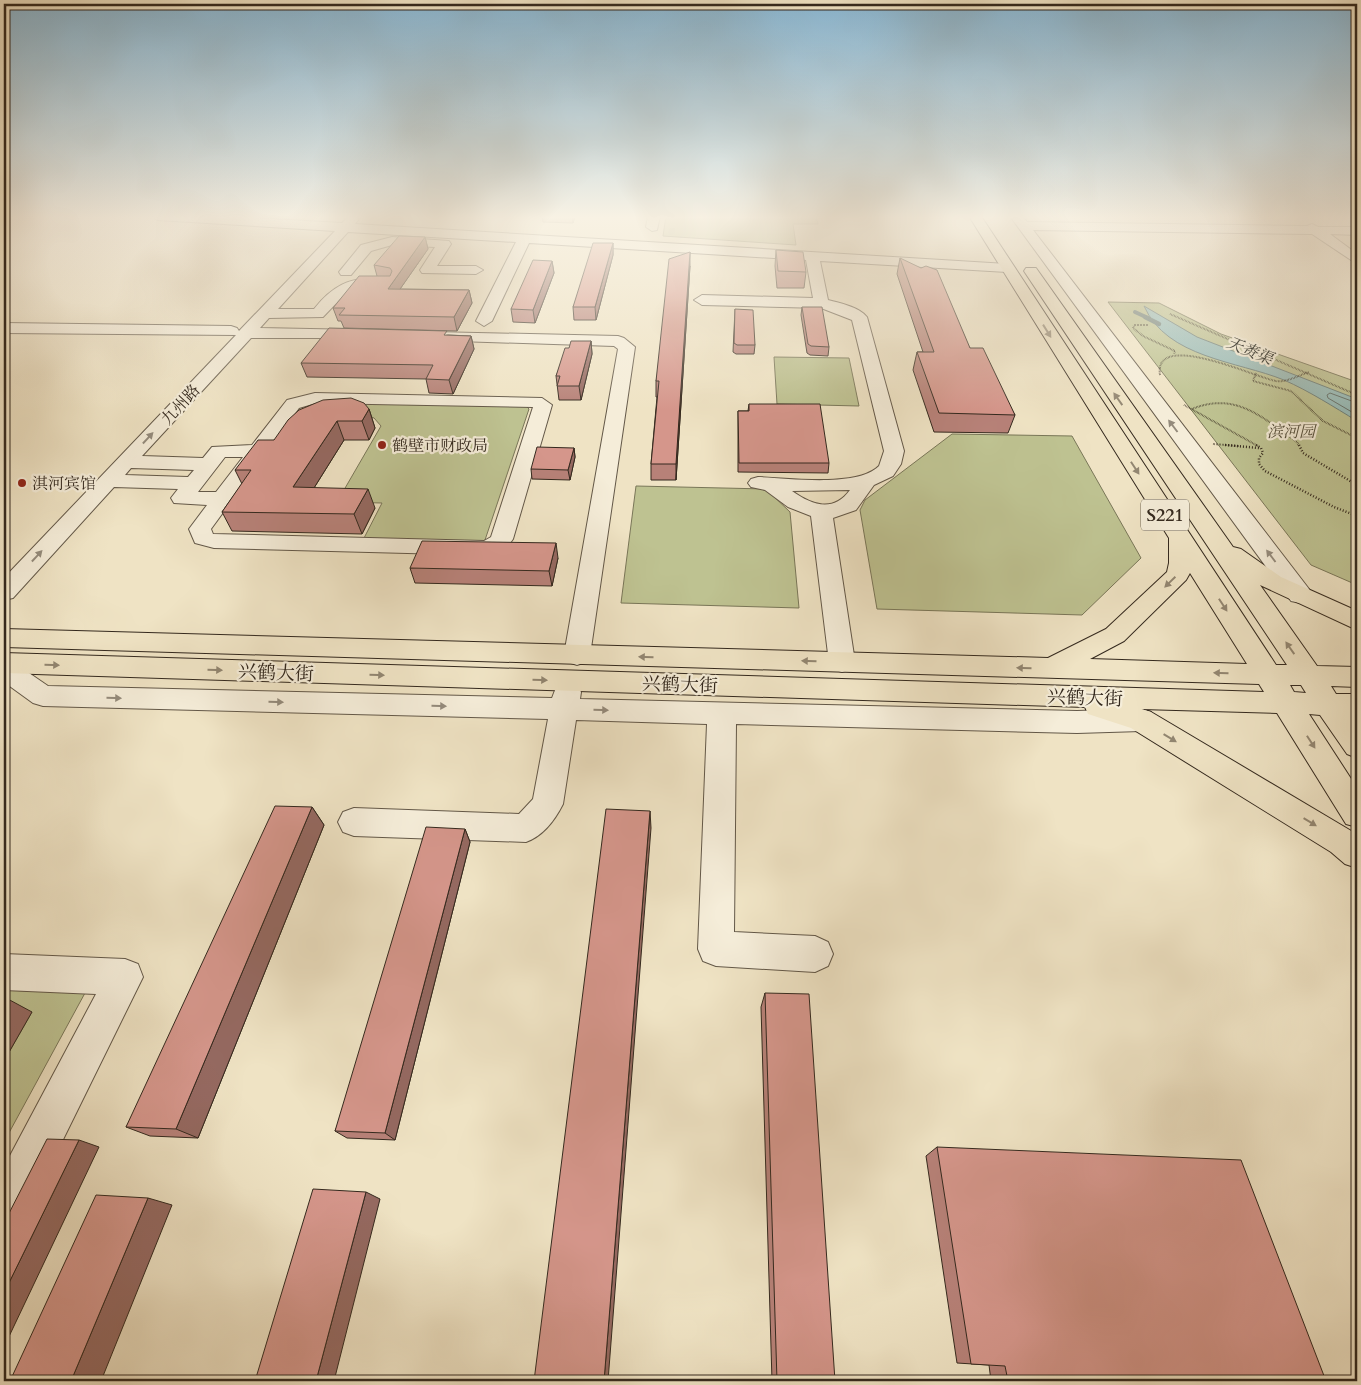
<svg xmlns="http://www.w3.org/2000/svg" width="1361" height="1385" viewBox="0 0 1361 1385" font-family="Cardo,'Noto Serif SC',serif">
<rect width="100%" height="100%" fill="#efe3c4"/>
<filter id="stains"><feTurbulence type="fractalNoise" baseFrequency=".004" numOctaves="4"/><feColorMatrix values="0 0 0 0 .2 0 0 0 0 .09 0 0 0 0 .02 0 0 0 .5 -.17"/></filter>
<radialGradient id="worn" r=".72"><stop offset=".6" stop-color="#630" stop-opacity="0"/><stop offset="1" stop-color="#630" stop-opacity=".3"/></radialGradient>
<path fill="#bec291" stroke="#797658" d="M666,216H816L818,224H793L796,245L663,236Z
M1108,302L1159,303L1221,334L1357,382V585L1311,565Z
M774,357L849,358L859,406L777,404Z
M323,402L526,406L529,409L485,540L481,542L363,540L382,503L337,502L381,426L374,418L365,414L298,419L311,404Z
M952,434L1072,436L1141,558L1082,615L877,609L860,510L865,500Z
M636,486L766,489L790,512L799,608L621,603Z
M4,990L85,993L4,1142V1061L32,1012L4,1011Z"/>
<path fill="#9abdb9" stroke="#71827b" d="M1144,306L1197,337L1357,399V421C1334,407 1309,391 1284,380C1237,361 1167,358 1144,306Z"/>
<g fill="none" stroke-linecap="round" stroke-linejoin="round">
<path stroke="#67736c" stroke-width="1" d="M1357,403L1330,393L1327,395L1328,398L1357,415"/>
<path stroke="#71827b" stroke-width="4" d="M1135,312L1148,318"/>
<path stroke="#71827b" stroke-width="4.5" d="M1145,317L1159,324"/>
<g stroke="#635848" stroke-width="2">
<path id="minor" d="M152,216H220L342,223L349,216H356L359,219L355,224L1007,264L1014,268L1007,272L820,261L828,300C840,303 859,307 867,317L904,451L901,464L893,476L874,485L856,510L833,518L855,662L851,669L842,672L833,669L829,662L811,516L788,507L765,490L751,487L748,483L751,479L758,477C787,478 857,488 879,466L884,451L852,320L821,308L702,305L694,300L702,295L813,298L806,260L529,243L492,321L484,326L476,321L516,242L348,232L278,309H314C330,289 350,274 378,281L380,284L378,287L354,289L346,293L323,317L269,318L260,328L360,330L368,335L366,338H251L142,456L203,458L212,447L252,445L287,400L315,393L542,398L552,405L513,539L505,550L484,555L214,548L195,543L189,529L207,505L174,503L171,498L178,489L114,487L13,598L4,600V578L236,335L4,333V323L231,326L237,328L239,331L335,231L158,220ZM316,403L533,407L491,537L484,541L213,534L211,529L299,408ZM225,457H243L216,492H198ZM131,468L194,470L188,477L125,475ZM850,490C833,513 812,505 792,491Z
M648,216H660L657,230L652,231L646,227Z
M1010,216H1022L1027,222L1307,226L1312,224L1318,227H1357V235L1330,234L1357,254V264L1312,234L1033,230L1309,589L1312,595L1309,601L1300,603L1291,601Z
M392,237L449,241L451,244L437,266H476L483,270L476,274L422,273L420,270L435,247L392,245L371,251L351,275H341L339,272L361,245Z
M433,332L618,336L624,338L635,347L590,655L586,662L577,665L568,662L564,655L618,349L614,346L427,340L425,337L427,334Z
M4,659L13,662L48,686L552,698L557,685L567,682L577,685L581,692L580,699L1077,711L1141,709L1151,712L1155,720L1151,728L1141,731L1077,733L736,724L734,932L815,936L828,942L833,954L828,966L815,972L716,966L703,961L698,949L707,724L576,720L563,804C555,820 543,836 526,842L354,836L343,832L338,822L343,812L354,808L519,814L533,799L548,719L43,706L33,703L4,682Z
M4,954L125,959L138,964L143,977L20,1227L4,1233V1167L96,994L4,990Z"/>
</g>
<g stroke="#34291e" stroke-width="2">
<path id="major" d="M969,216H981L1276,665H1287L1024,271L1026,268H1036L1233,547L1241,549L1281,577L1357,611V630L1260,585L1317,666L1357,667V687L1331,686L1336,694H1357V716H1352L1357,723V758L1347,754L1320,715L1309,714L1357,788V827L1346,824L1277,713L1141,709L1151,712L1353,832L1357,835V868L1345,864L1331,852L1131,728L1088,714L1085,707L4,673V653L1264,692L1259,684L4,647V629L1048,658L1106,629L1167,572L1169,563V538ZM1190,573L1247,664L1090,659L1124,641L1186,580ZM1290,685H1301L1306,693L1294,692Z"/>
</g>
<path stroke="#34291e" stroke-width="2" stroke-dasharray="0.5 1" stroke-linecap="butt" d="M1170,314L1357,395
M1148,325H1134L1133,328L1143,336L1175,351L1174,354
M1256,373L1253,381L1291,391L1323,421L1357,438
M1160,375C1153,329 1257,378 1276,381C1285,383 1300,375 1309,372
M1184,405L1258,446
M1192,409C1236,391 1263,418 1297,442L1299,446
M1213,444L1239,446"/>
<path stroke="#34291e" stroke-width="2.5" stroke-dasharray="1 2" stroke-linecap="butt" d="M1225,445L1259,448
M1256,445L1261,448L1263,453L1259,458V464L1265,471L1334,507L1357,516
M1299,445L1303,453L1357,485"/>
<use href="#minor" fill="#f5edd9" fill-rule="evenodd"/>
<use href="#major" fill="#efe3c4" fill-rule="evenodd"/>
</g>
<path fill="#b78178" stroke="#34291e" d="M439,216H465L464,217H439Z
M542,216H575L573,223L543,222Z
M425,237L428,249L400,289L469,290L472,303L457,331L344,328L341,321H338L333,308L377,276L374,265Z
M613,243V255L596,320H574L573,307Z
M776,250L806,272L804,288H777L775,266Z
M900,258L970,348L1015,415L1008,433L934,432L913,370L917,352H923L897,274Z
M552,261L554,273L535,323L513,322L511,309Z
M690,266L676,480H651V464L657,397H656V381Z
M802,307L829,347L828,356L810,355L807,353L801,315Z
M735,309L755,345L754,354H736L733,352Z
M448,335L471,336L474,349L453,394L429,393L426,379L307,377L301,363Z
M591,341L592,354L581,400H559L556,376L569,348Z
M749,404L829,463L828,473L738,472V411H748Z
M369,409L375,428L369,440H344L314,488L375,508L362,534L232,531L222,512L242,484L235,470L274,440Z
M574,448L575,457L570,480L532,479L531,469Z
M558,558L552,586L415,583L410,568Z
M312,807L324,825L198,1138L150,1136L126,1127Z
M465,829L470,842L395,1140L347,1138L335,1131Z
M765,993L835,1381H772L761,1007Z
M937,1147L1326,1381H991L989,1365L957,1363L926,1156Z"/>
<path fill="#956961" stroke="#34291e" d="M572,216H575L573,223Z
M425,237L428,249L391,302L388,289Z
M613,243V255L596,320L595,307Z
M690,252V266L676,480V464Z
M552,261L554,273L535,323L533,310Z
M469,290L472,303L457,331L454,317Z
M471,336L474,349L453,394L449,380Z
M591,341L592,354L581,400L579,386Z
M369,409L375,428L369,440L362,421Z
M337,421L344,440L302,507L293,487Z
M574,448L575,457L570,480L568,470Z
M368,489L375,508L362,534L354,514Z
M556,543L558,558L552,586L549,571Z
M312,807L324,825L198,1138L176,1129Z
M650,811L651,828L608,1381H604Z
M465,829L470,842L395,1140L385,1133Z
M6,998L32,1012L4,1061V1001Z
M79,1140L99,1147L4,1347V1293Z
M366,1192L380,1199L334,1381H316Z
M148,1198L172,1205L101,1381H71Z"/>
<path fill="#d5968b" stroke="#34291e" d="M399,236L425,237L388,289L469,290L454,317L339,315L345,308H333L359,276H390L392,271L390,268L374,265Z
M593,243H613L595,307H573Z
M776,250L803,252L806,272L778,271Z
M690,252L676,464H651L659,381H656L669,259Z
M900,258L921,268L926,266L937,270L970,348H983L1015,415L939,413L917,352H934Z
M533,260L552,261L533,310L511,309Z
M802,307H822L829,347L811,346L808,344Z
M735,309L753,310L755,345H737L734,343Z
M329,328L447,331L444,335L471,336L449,380L426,379L433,365L301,363Z
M571,341H591L579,386H557L560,376H556L565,348H569Z
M351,398L364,403L369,409L362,421H337L293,487L368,489L354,514L222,512L251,470H235L258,440H274L288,420L299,410L323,400Z
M749,404H820L829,463H739L738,411H749Z
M537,447L574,448L568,470L531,469Z
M422,541L556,543L549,571L410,568Z
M275,806L312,807L176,1129L126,1127Z
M606,809L650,811L604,1381H534Z
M426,827L465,829L385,1133L335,1131Z
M765,993L809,994L835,1381H777Z
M47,1139L79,1140L4,1293V1223Z
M937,1147L1241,1160L1326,1381H1008L1005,1366L971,1364Z
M313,1189L366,1192L316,1381H255Z
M96,1195L148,1198L71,1381H10Z"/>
<defs><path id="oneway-solid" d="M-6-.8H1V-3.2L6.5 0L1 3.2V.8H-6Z" transform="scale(1.25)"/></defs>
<g fill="#928671">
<use href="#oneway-solid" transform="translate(1047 331) rotate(58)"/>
<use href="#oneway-solid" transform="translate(1118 399) rotate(-125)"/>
<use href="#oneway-solid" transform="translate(1135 468) rotate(57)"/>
<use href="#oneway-solid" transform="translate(1170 582) rotate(136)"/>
<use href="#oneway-solid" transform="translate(1223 605) rotate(57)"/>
<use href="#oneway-solid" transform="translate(1290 648) rotate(-125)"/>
<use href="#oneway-solid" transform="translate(646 657) rotate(-178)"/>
<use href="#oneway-solid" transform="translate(809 661) rotate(-178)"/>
<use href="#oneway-solid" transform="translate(52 665) rotate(2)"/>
<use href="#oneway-solid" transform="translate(1024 668) rotate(-178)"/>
<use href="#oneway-solid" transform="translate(215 670) rotate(2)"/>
<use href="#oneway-solid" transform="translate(1221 673) rotate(-178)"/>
<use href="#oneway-solid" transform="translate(377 675) rotate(2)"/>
<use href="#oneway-solid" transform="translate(540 680) rotate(2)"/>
<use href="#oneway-solid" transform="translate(1170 738) rotate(31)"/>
<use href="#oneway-solid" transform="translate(1311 742) rotate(57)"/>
<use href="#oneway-solid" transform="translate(1310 822) rotate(31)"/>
</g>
<g fill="#948b7c">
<use href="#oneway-solid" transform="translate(1173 426) rotate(-127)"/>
<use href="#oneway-solid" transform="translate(148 438) rotate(-47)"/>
<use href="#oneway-solid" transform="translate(37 556) rotate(-47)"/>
<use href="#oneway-solid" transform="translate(1271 556) rotate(-127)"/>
<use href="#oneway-solid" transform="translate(114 698) rotate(1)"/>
<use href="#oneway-solid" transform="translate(276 702) rotate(1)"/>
<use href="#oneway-solid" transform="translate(439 706) rotate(1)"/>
<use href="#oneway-solid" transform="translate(601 710) rotate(1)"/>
</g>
<linearGradient id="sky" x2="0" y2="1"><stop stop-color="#89b8d5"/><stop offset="0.53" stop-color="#f8f2e4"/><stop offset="1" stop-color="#f8f2e4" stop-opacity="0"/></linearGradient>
<rect width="1361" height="410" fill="url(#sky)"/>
<g fill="#8f2418" stroke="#f5edd9" stroke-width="2">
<circle cx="382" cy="445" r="5"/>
<circle cx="22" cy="483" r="5"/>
</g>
<g text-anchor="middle" stroke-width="4.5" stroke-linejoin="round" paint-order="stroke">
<g font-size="16" font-style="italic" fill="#4e4e45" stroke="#f5edd9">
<text transform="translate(1250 350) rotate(22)" y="6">天赉渠</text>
</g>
<g font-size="16" fill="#34291e" stroke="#f5edd9">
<text transform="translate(180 404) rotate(-47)" y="6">九州路</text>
</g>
<g font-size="16" font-style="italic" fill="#564f3b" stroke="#f5edd9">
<text x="1291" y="437">滨河园</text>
</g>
<g font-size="16" fill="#34291e" stroke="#f5edd9" text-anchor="start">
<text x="392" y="451">鹤壁市财政局</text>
<text x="32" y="489">淇河宾馆</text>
</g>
<rect fill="#f5edd9" stroke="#6e6456" stroke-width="1" x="1141" y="499.5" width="48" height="31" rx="4"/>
<g font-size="18" font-weight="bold" fill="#34291e">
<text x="1165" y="521">S221</text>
</g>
<g font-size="19" fill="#34291e" stroke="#f5edd9">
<text transform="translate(276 672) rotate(2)" y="7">兴鹤大街</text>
<text transform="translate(680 684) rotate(2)" y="7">兴鹤大街</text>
<text transform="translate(1085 697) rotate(2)" y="7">兴鹤大街</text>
</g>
</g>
<rect width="1361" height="1385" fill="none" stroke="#efe3c4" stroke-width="20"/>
<rect x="5" y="5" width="1351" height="1375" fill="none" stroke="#34291e" stroke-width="2.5"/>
<rect x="10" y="10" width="1341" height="1365" fill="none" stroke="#34291e"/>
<rect width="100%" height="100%" filter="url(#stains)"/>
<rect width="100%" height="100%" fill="url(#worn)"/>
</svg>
